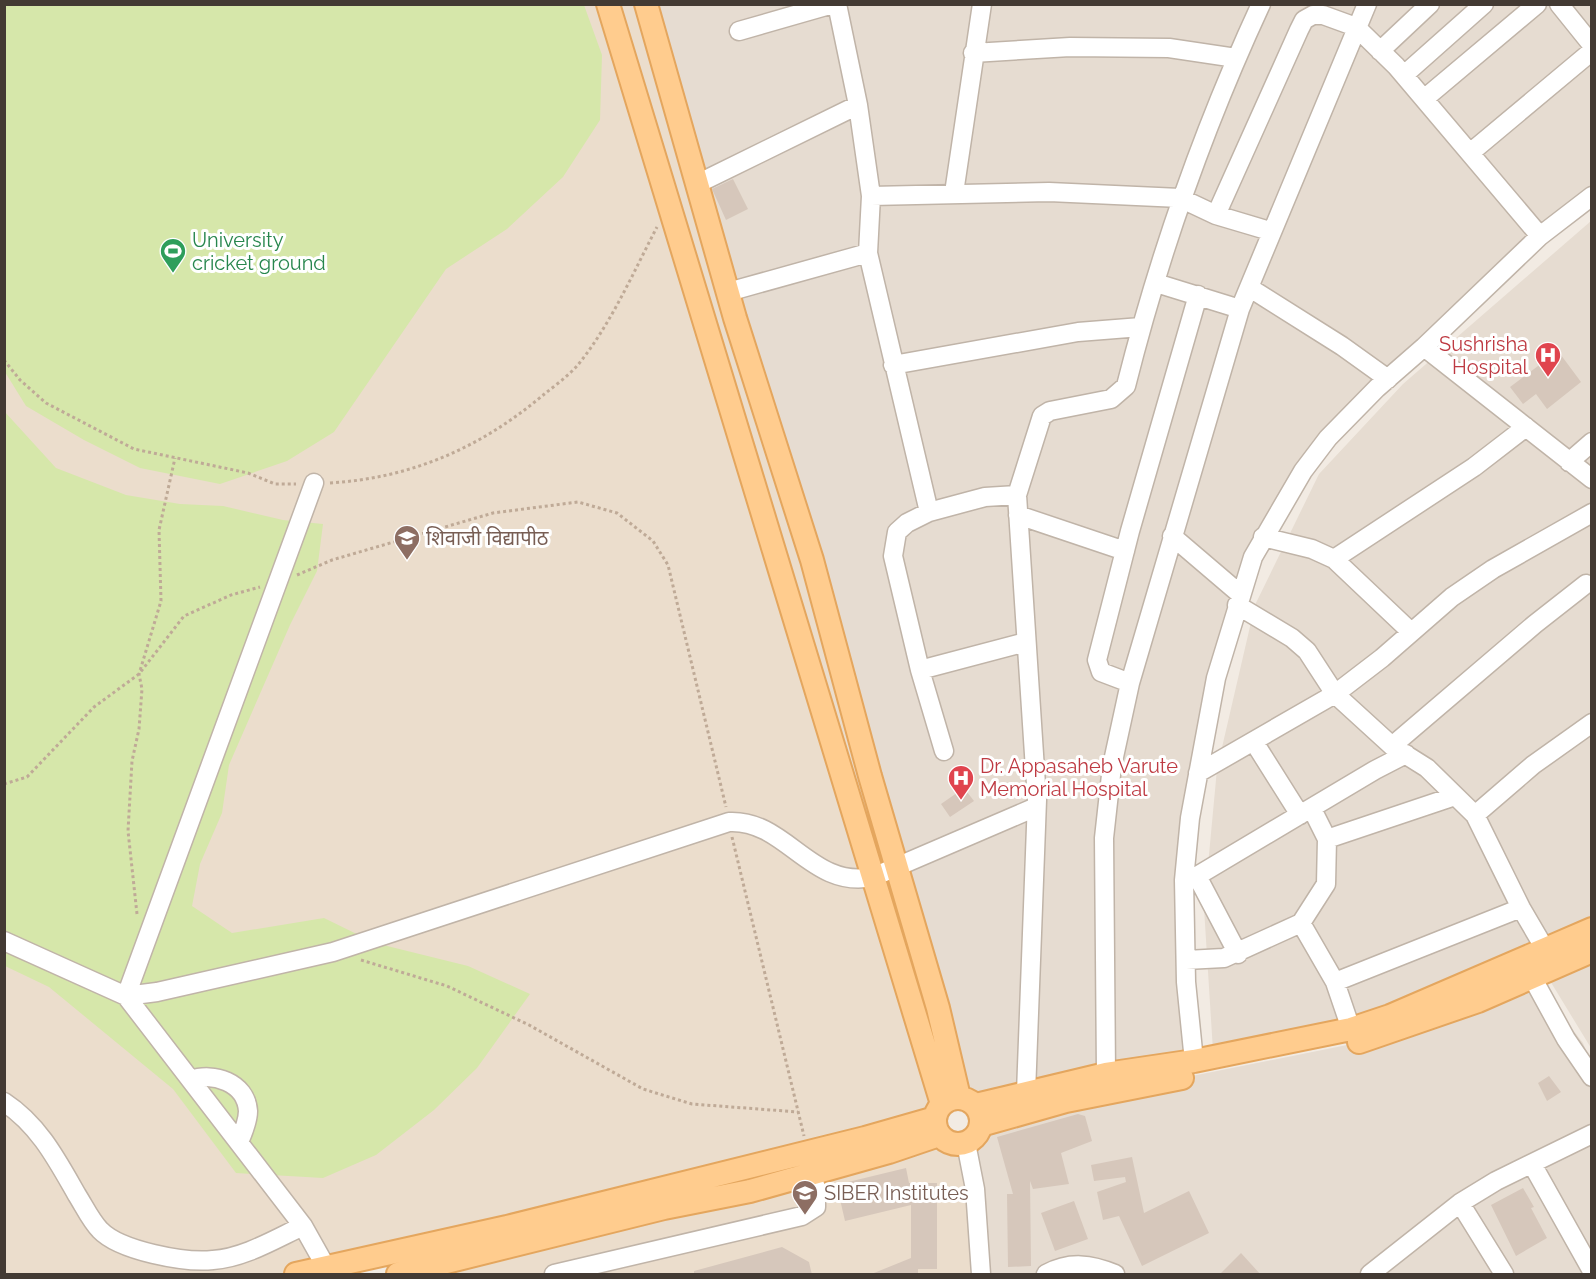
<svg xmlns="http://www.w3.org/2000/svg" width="1596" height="1279" viewBox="0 0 1596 1279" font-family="Raleway,'Noto Sans Devanagari',sans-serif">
<rect width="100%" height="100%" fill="#f2ebe3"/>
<path fill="#e6dcd1" d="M646,5H1591V201L1388,379L1303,471L1253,557L1190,818L1194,1061L1026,1093L959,1097Z
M1591,221V927L1366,1019L1213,1051L1204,908L1217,769L1255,605L1319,474L1403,384Z
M1591,949V1048L1544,971Z
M1532,977L1583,1043L1591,1062V1274H981L975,1145L983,1133L1157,1083L1352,1044Z"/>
<path fill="#ebddcc" d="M5,5H644L954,1098L928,1110L296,1274H5Z
M938,1142L955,1147L974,1175L981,1274H397Z"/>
<path fill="#d6e7aa" d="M5,4L584,5L602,55L600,120L563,177L507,229L446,269L334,432L287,461L220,484L140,468L84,440L26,406L5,372Z
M4,411L56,468L126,495L180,504L223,506L283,520L323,524L317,571L290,625L229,765L222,813L200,864L192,906L232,933L324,918L375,943L468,966L530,994L477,1068L434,1110L376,1155L323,1178L236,1173L173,1089L49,987L5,966Z"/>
<path fill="#d6c7bb" d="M733,179L748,209L726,220L712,189Z
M1558,351L1581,382L1547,409L1536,394L1523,404L1510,387Z
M964,788L974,801L950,817L941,804Z
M1549,1076L1561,1092L1547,1101L1538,1083Z
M1078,1114L1085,1116L1092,1141L1061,1153L1069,1184L1033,1189L1030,1181L1031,1266L1008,1267L1007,1194H1013L997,1137Z
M1132,1157L1144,1213L1189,1191L1209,1233L1142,1266L1119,1216L1103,1220L1097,1192L1126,1182L1125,1177L1094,1181L1091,1165Z
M906,1168L909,1183H937V1269H918V1275H869L911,1258V1205L845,1221L839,1195L846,1193L844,1183Z
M1523,1188L1534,1207L1531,1208L1547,1238L1516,1256L1491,1205Z
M1074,1201L1088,1239L1055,1251L1041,1213Z
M782,1247L809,1262L812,1275H694V1271Z
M1241,1253L1261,1275H1219Z"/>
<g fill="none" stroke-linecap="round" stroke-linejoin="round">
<g stroke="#c0b4a8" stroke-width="21">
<path id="minor" d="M837,4L858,105L871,196L868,253L929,512
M1559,4L1592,45
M739,31L833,4
M1380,51L1430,4
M973,53L1070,47L1169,48L1236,58
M1404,75L1484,4
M1424,99L1537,4
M1470,153L1592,51
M697,184L858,105
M954,193L982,4
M871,196L1049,192L1180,198L1216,215L1270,231
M1216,215L1299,30L1304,20L1313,15H1323L1356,27L1396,66L1540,236
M1156,283L1240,309
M1250,288L1342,346L1388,379
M728,292L868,253
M1424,347L1592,479
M893,365L1078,332L1141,327
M1569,462L1592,442
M314,483L126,996L303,1226L326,1267
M1018,515L1125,551
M1172,536L1240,594
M1263,537L1312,549L1334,559L1410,631
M1334,559L1474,467L1526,427
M1237,605L1292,638L1307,651L1335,694L1392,746L1427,768L1475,815L1521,908L1545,949
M920,670L1026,642
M1130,683L1101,672L1097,660L1130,531L1198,295
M1254,742L1300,815
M1392,746L1535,624L1586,584
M944,751L920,670L893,556L897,532L907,523L929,512L985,497L1017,495
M1198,773L1335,694L1382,658L1452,597L1493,569L1592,513
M1475,815L1533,765L1592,723
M1327,839L1455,796
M1197,876L1238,954
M1184,880L1197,876L1375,770L1406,754
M1301,923L1335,982L1351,1029
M4,941L126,996L157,992L333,952L729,822C786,819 811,890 873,877L1036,807
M1186,960L1224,958L1301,923L1326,884L1327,839L1312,809
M1532,977L1566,1039L1592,1077
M1335,982L1521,908
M1194,1061L1186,982L1184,880L1190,818L1216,678L1253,557L1303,471L1328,438L1377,388L1424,347L1540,236L1592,196
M1106,1074L1104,838L1112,766L1130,683L1240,309L1367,4
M191,1080C213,1072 246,1082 248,1111C248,1121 243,1133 239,1142
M1026,1093L1037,800L1017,495L1042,416L1050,411L1111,399L1126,386C1159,255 1204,127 1261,4
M4,1102C39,1125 57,1160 77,1195C84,1206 91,1221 100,1230C120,1251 185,1263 213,1260C244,1258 275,1239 303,1226
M966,1143L975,1189L981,1274
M1532,1164L1592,1271
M1460,1203L1504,1274
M554,1274L802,1216L816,1207V1188L811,1172
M1046,1274C1070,1261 1091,1264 1115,1274
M1370,1274L1460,1203L1496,1181L1592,1134"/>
</g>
<g stroke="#e4a65e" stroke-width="26">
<path id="major" d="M608,4L942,1104
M646,4L735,318L812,560L870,776L938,1008L959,1097
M1359,1042L1478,1001L1592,951
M935 1121a23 23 0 1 1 46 0a23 23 0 1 1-46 0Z
M976,1105L1106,1074L1194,1061L1351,1029L1390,1016L1592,929
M981,1125L1066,1101L1182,1078
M296,1274L507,1227L865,1138L935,1118
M398,1274L664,1208L750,1191L889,1152L939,1135"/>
</g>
<path stroke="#bfaa97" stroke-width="3" stroke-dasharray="3 3" stroke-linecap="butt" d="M4,360L20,380L46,403L134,449L248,473L275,484H296
M330,483C411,478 480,448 542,396C553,387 567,377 577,366C610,326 633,273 657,227
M297,575L332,560L493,513L578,502L617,513L653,541L668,565L726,807
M4,784L27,777L94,707L139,674L184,616L231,595L260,587
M732,837L804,1136
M137,914L128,831L132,761L139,729L142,689L139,674L161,601L159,530L175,458
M361,960L447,986L529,1025L643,1089L692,1104L798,1112"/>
<use href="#minor" stroke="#fff" stroke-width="18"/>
<use href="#major" stroke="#ffcc8e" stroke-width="22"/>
</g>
<defs>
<g id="stadium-pin" transform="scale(1.35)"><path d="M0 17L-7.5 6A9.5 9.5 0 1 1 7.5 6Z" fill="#2e9e5b" stroke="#fff"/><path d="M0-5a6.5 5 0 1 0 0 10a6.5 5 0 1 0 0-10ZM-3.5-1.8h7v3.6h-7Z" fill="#fff"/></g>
<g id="hospital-pin" transform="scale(1.35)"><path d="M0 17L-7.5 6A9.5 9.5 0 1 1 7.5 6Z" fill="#e0444e" stroke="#fff"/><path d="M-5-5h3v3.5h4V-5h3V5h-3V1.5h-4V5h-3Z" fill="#fff"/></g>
<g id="university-pin" transform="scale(1.35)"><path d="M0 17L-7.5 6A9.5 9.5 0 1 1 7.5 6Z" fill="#8d6e63" stroke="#fff"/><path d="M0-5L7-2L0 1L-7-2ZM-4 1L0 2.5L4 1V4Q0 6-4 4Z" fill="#fff"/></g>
</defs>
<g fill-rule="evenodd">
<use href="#stadium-pin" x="173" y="251"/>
<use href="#hospital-pin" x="1548" y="355"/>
<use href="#university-pin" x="407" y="538"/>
<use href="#hospital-pin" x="961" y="778"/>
<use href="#university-pin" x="805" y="1193"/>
</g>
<g text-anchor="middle" stroke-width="6" stroke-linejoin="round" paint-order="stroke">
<g font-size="20" fill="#27864d" stroke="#fff" text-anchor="start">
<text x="192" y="247">University<tspan x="192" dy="23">cricket ground</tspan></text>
</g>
<g font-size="20" fill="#be3a42" stroke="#fff" text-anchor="end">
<text x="1528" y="351">Sushrisha<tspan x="1528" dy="23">Hospital</tspan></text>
<text x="980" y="773" text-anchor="start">Dr. Appasaheb Varute<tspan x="980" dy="23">Memorial Hospital</tspan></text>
</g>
<g font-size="20" fill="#785e54" stroke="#fff" text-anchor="start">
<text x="426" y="545">शिवाजी विद्यापीठ</text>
<text x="824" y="1200">SIBER Institutes</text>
</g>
</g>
<rect width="1596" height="1279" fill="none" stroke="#433a33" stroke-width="12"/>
</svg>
